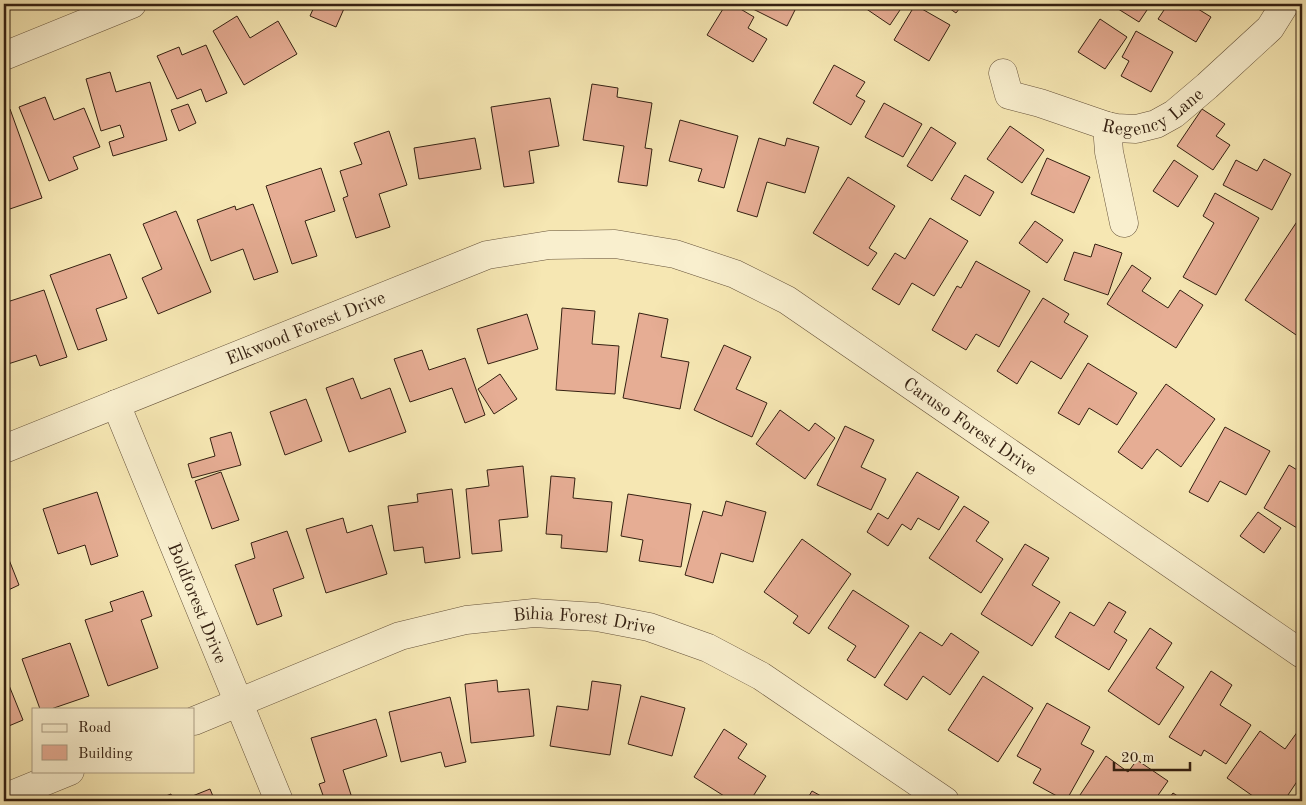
<svg xmlns="http://www.w3.org/2000/svg" width="1306" height="805" viewBox="0 0 1306 805" font-family="'Old Standard TT',serif">
<rect width="100%" height="100%" fill="#f6e7b3"/>
<filter id="stains"><feTurbulence type="fractalNoise" baseFrequency=".004" numOctaves="4"/><feColorMatrix values="0 0 0 0 .2 0 0 0 0 .09 0 0 0 0 .02 0 0 0 .5 -.17"/></filter>
<radialGradient id="worn" r=".72"><stop offset=".6" stop-color="#630" stop-opacity="0"/><stop offset="1" stop-color="#630" stop-opacity=".3"/></radialGradient>
<path fill="#e6ad94" stroke="#352112" d="M306,4H346L336,27L310,16L314,7Z
M726,4H732L754,17L748,28L767,39L753,62L707,35Z
M750,4H798L787,26L749,7Z
M867,4H904L890,25L865,8Z
M943,4H963L956,13Z
M1117,4H1151L1139,22L1115,7Z
M1168,4H1190L1211,17L1196,42L1158,19Z
M915,5L950,25L929,61L894,40Z
M237,16L250,38L278,21L297,54L244,85L213,31Z
M1100,19L1127,37L1105,69L1078,52Z
M1136,31L1173,52L1151,92L1121,76L1129,61L1122,57Z
M206,45L227,93L206,102L201,89L177,99L157,56L179,47L182,55Z
M834,65L865,82L856,96L865,101L851,125L813,103Z
M110,72L116,92L150,82L167,140L113,156L109,142L124,137L120,125L101,131L86,79Z
M592,84L618,88L617,97L652,103L645,148L652,149L647,186L618,182L624,146L583,140Z
M45,97L54,120L84,108L100,147L73,157L78,169L49,181L19,107Z
M550,98L559,146L529,151L534,183L504,187L491,107Z
M884,103L922,124L903,157L865,137Z
M188,104L196,123L179,131L171,110Z
M10,109L42,198L4,211V112Z
M1202,109L1225,124L1216,136L1230,145L1213,170L1177,146Z
M680,120L738,136L724,188L698,181L702,169L669,161Z
M1010,126L1044,150L1022,183L987,159Z
M931,127L956,143L932,181L907,166Z
M389,131L407,185L379,194L390,227L356,238L343,198L348,196L340,171L362,164L354,143Z
M475,138L481,169L419,179L414,148Z
M759,138L785,146L787,138L819,147L805,193L767,182L757,217L737,211Z
M1047,158L1090,177L1074,213L1031,194Z
M1264,159L1291,174L1272,210L1223,185L1236,160L1257,171Z
M1174,160L1198,176L1178,207L1153,191Z
M321,168L335,211L305,221L317,256L292,264L266,186Z
M965,175L994,192L980,216L951,199Z
M848,177L895,206L869,248L877,253L868,266L813,233Z
M1215,193L1259,218L1216,295L1183,277L1214,223L1203,216Z
M253,204L278,272L254,280L243,249L211,261L197,220L235,206L236,210Z
M176,211L211,292L158,314L142,278L162,269L143,224Z
M1302,214V339L1245,300Z
M930,218L968,241L934,296L912,283L899,305L872,289L895,253L905,259Z
M1035,221L1063,240L1047,263L1019,243Z
M1095,244L1122,253L1108,295L1064,280L1074,252L1091,257Z
M110,254L127,298L96,309L107,340L78,350L50,275Z
M976,261L1030,291L999,347L976,334L966,350L932,330L957,286L961,288Z
M1132,265L1151,278L1142,291L1168,308L1180,290L1203,305L1176,348L1107,304Z
M44,290L67,357L40,366L36,355L8,364L4,351V303Z
M1043,298L1069,314L1064,322L1088,336L1061,379L1031,361L1017,384L997,371Z
M562,308L595,311L592,344L619,346L615,394L556,390Z
M639,313L668,319L661,357L689,362L680,409L623,398Z
M527,314L538,349L488,364L477,329Z
M724,345L751,357L736,389L767,403L752,437L694,410Z
M422,350L429,370L465,358L485,415L465,423L452,388L410,402L394,359Z
M1088,363L1137,393L1117,425L1089,408L1079,425L1058,413Z
M500,374L517,399L494,414L478,389Z
M353,378L361,399L390,388L406,432L349,452L326,388Z
M1166,384L1215,419L1181,467L1157,449L1142,469L1118,452Z
M306,399L322,441L285,455L270,412Z
M780,410L809,431L815,423L835,438L805,479L756,444Z
M845,426L874,440L861,467L886,479L871,510L817,485Z
M1225,427L1270,451L1246,495L1220,481L1208,502L1189,492Z
M231,432L241,465L192,478L188,464L215,456L210,438Z
M1289,465L1302,473V531L1264,508Z
M523,466L528,517L499,520L502,551L472,554L466,489L489,486L487,470Z
M221,472L239,520L212,529L195,481Z
M917,472L959,497L939,530L918,518L911,530L902,524L888,546L867,532L878,513L888,519Z
M551,476L575,478L573,498L612,502L607,552L561,548L562,535L546,534Z
M452,489L460,558L425,563L423,547L394,551L388,506L418,502L417,494Z
M97,492L118,556L91,565L85,545L58,554L43,509Z
M628,494L691,504L681,567L639,561L643,540L621,536Z
M726,501L766,512L753,562L721,553L713,583L685,575L703,511L722,516Z
M964,506L989,522L976,541L1003,559L981,593L929,558Z
M1258,512L1281,528L1264,553L1240,536Z
M343,518L347,533L372,525L387,574L326,593L306,529Z
M287,531L304,578L273,589L282,616L257,625L235,565L255,558L251,543Z
M802,539L851,574L809,634L793,623L798,616L764,592Z
M1025,544L1049,558L1032,585L1060,602L1032,646L981,614Z
M4,547L19,585L4,592Z
M853,590L909,626L875,678L847,660L856,646L828,628Z
M143,591L152,616L141,620L158,668L108,686L85,620L113,611L110,602Z
M1109,602L1126,612L1114,632L1127,640L1109,670L1055,637L1070,612L1094,626Z
M1150,628L1172,643L1156,668L1184,687L1159,725L1108,691Z
M920,632L942,646L951,633L979,652L950,695L923,676L907,700L884,685Z
M70,643L89,696L51,709H40L22,659Z
M1211,671L1232,685L1220,705L1251,725L1226,764L1204,750L1201,756L1169,737Z
M4,673L23,720L4,728Z
M983,676L1033,708L998,762L948,730Z
M497,680L498,692L529,689L534,736L471,743L465,684Z
M592,681L621,685L610,755L550,746L557,706L588,710Z
M641,696L685,708L672,756L628,744Z
M450,697L466,762L445,767L441,752L401,762L389,712Z
M1047,703L1090,727L1081,744L1094,751L1066,801L1033,783L1041,769L1017,756Z
M376,719L387,756L343,770L353,801H325L319,784L325,782L311,738Z
M724,729L747,744L738,758L766,776L750,801H732L694,777Z
M1260,731L1285,749L1298,731L1302,734V774L1284,801H1260L1227,778Z
M1106,756L1128,772L1137,760L1168,781L1154,801H1076Z
M210,789L215,801H180Z
M812,791L830,801H806Z
M1173,793L1185,801H1167Z
M171,794L173,801H153Z"/>
<g fill="none" stroke-linecap="round" stroke-linejoin="round">
<g stroke="#65523a" stroke-width="29">
<g id="minor">
<path d="M4,56L132,4"/>
<path id="s1" d="M1003,73L1009,95L1040,103L1107,126L1116,128L1136,129L1156,124L1174,114L1207,86L1270,28L1285,4"/>
<path d="M1107,126L1109,152L1124,223"/>
<path id="s2" d="M116,404L279,801"/>
<path id="s3" d="M4,449L487,255L549,245L615,244L675,254L735,274L787,300L1302,654"/>
<path id="s4" d="M194,721L400,636L466,620L534,613L597,617L649,627L708,648L761,676L945,801"/>
<path d="M4,798L70,771"/>
</g>
</g>
<use href="#minor" stroke="#f9efce" stroke-width="28"/>
</g>
<g text-anchor="middle" stroke-width="4.5" stroke-linejoin="round" paint-order="stroke">
<g font-size="18" fill="#352112" stroke="#f9efce">
<text dy="6" stroke="none"><textPath href="#s1" startOffset="176">Regency Lane</textPath></text>
<text dy="6" stroke="none"><textPath href="#s3" startOffset="325">Elkwood Forest Drive</textPath></text>
<text dy="6" stroke="none"><textPath href="#s3" startOffset="1054">Caruso Forest Drive</textPath></text>
<text dy="6" stroke="none"><textPath href="#s2" startOffset="215">Boldforest Drive</textPath></text>
<text dy="6" stroke="none"><textPath href="#s4" startOffset="410">Bihia Forest Drive</textPath></text>
</g>
</g>
<rect width="1306" height="805" fill="none" stroke="#f6e7b3" stroke-width="20"/>
<rect x="5" y="5" width="1296" height="795" fill="none" stroke="#352112" stroke-width="2.5"/>
<rect x="10" y="10" width="1286" height="785" fill="none" stroke="#352112"/>
<rect x="32" y="708" width="162" height="65" fill="#f9efce" stroke="#ab9d83"/>
<rect x="42" y="724" width="25" height="8" fill="#f9efce" stroke="#ab9d83"/>
<text x="78" y="732" font-size="15" fill="#352112">Road</text>
<rect x="42" y="745" width="25" height="15" fill="#e6ad94" stroke="#ab9d83"/>
<text x="78" y="758" font-size="15" fill="#352112">Building</text>
<path d="M1114 762v8h76v-8" fill="none" stroke="#352112" stroke-width="2.5"/>
<text x="1121" y="762" font-size="15" fill="#352112" stroke="#f9efce" stroke-width="4" paint-order="stroke">20 m</text>
<rect width="100%" height="100%" filter="url(#stains)"/>
<rect width="100%" height="100%" fill="url(#worn)"/>
</svg>
